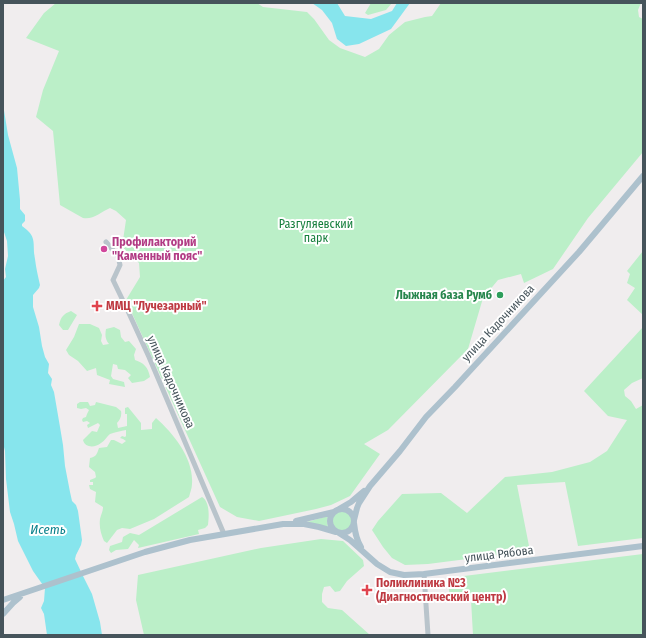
<svg xmlns="http://www.w3.org/2000/svg" width="646" height="638" viewBox="0 0 646 638" font-family="'Fira Sans Condensed',sans-serif">
<rect width="100%" height="100%" fill="#f0edee"/>
<path fill="#bbefc8" d="M56,3H257L263,7L307,12L314,19L329,40L340,48L365,57L379,49L389,35L405,22L425,17L432,16L441,3H641L638,10L639,17L643,19V152L588,218L553,269L524,283L521,274L498,280L483,298L468,349L388,430L364,444L380,454L350,496L331,505L316,509L259,521L237,517L220,507L126,300L140,277L139,263L122,247L126,220L116,211L110,208C101,212 93,220 83,218L60,205L53,131L36,117L43,90L59,51L26,38L44,13Z
M371,3H392L386,10L368,15L365,13Z
M643,251V315L627,300L635,288L627,283L630,274L627,271Z
M71,311L77,315L68,330H63L59,325C61,317 63,314 71,311Z
M79,324H90L99,328L102,335L101,341L103,345L109,344C105,339 105,335 106,329L114,327L120,330L121,337L125,342L129,341L136,349L134,355L135,360C144,363 148,367 150,377L144,381L132,383L128,378L131,375L125,370L118,369L117,365L113,364L111,376L113,379L124,382L125,387L109,384L110,380L97,375L96,368L87,371L78,361L69,355L66,350L74,337Z
M643,327V378L632,383L624,390L625,396L631,401L636,409L643,405V538L578,546L565,482L517,485L530,551L428,564L405,565L392,558L383,547L372,530L378,521L402,494L441,493L467,513L505,477L552,472L590,462L607,451L627,420L608,416L584,391Z
M80,402H88L90,406L95,405L96,402L116,407L121,411C122,416 120,420 117,423L118,428L127,426V414H125V408L128,407L141,423V430L152,429V423L156,418C174,434 194,459 192,484C192,488 190,493 189,497L154,519L130,529L122,528L117,530L107,543L104,541C101,534 99,528 100,519C101,514 103,512 103,507L95,502L96,492L90,489L89,485H93V482H90V480L95,478L96,477L95,472L89,467L90,458C96,457 97,454 99,448L107,447L111,440H114L122,444L126,441L123,439L120,438L122,436L125,437L126,436V430C121,431 115,432 110,434C107,436 105,441 101,443C95,448 85,448 83,440L92,431L97,432L100,425L98,423L88,428L87,425L90,423L87,421L83,422L82,420L83,418L86,417L87,414L89,410L86,408L81,409L77,408V404Z
M202,497C210,502 209,516 208,525L205,528L198,530L199,534L138,548L139,545L134,540L128,549L116,550L111,553L109,550L110,546L122,542L123,537L130,533L139,535Z
M332 521a10 10 0 1 1 20 0a10 10 0 1 1-20 0Z
M328,516L327,521L328,527L307,522Z
M321,539L343,541L363,560L364,566L347,581L340,591L335,592L330,586L324,587L322,594V602L328,608L342,610L370,635H144L136,600L138,575L261,548Z
M643,554V635H473L471,600L450,601L448,578Z
M393,580H414L406,588Z"/>
<path fill="#87e5ed" d="M312,3H337L345,16L371,19L392,11L397,3H410L391,29L359,44L346,46L337,39L332,23L322,10Z
M3,104L8,135L17,168L20,200V209L25,215V221L22,224V226C38,237 32,243 35,259C36,268 38,276 40,285L39,288L33,295V307L39,327L42,346L45,357L49,364L48,373L52,379L51,385L54,392L60,427L63,445L65,466L70,492L72,501L76,505L78,511L82,540L81,545L76,555L75,559L83,576L92,594L100,622L102,635H47L44,614L41,608L44,601L45,588L33,571L18,541L14,524L10,512L6,479L5,451L3,443V281L6,277L5,269L8,256L7,241L3,229Z"/>
<g fill="none" stroke-linecap="round" stroke-linejoin="round">
<path stroke="#b9c4cb" stroke-width="5" d="M106,242L118,256L120,265L113,280L127,309L149,357L224,534
M424,574L428,635"/>
<path stroke="#adc1cd" stroke-width="6" d="M330 521a12 12 0 1 1 24 0a12 12 0 1 1-24 0Z
M339,509L351,502L364,491
M354,520L357,508L359,503L370,486L400,451L426,417L455,387L579,252L643,176
M296,521L334,512
M354,523C355,532 356,539 361,547
M339,533L350,540L377,564L390,572L404,575L424,574L643,546
M3,600L145,552L190,540L283,524H304L319,527L336,532
M3,614L13,603L20,597"/>
</g>
<circle fill="#d1479c" stroke="#fff" stroke-width="1.5" cx="104" cy="249" r="4"/>
<circle fill="#2e9e5b" stroke="#fff" stroke-width="1.5" cx="500" cy="295" r="4"/>
<g fill="#e0444e" stroke="#fff" stroke-width="1.5">
<path d="M95 300h4v4h4v4h-4v4h-4v-4h-4v-4h4z"/>
<path d="M365 584h4v4h4v4h-4v4h-4v-4h-4v-4h4z"/>
</g>
<g text-anchor="middle" stroke-width="4" stroke-linejoin="round" paint-order="stroke">
<g font-size="12" fill="#157e3c" stroke="#fff">
<text x="316" y="228">Разгуляевский<tspan x="316" dy="14">парк</tspan></text>
</g>
<g font-size="12" font-weight="bold" fill="#b23c85" stroke="#fff" text-anchor="start">
<text x="112" y="246">Профилакторий<tspan x="112" dy="14">"Каменный пояс"</tspan></text>
</g>
<g font-size="12" font-weight="bold" fill="#27864d" stroke="#fff" text-anchor="end">
<text x="492" y="299">Лыжная база Румб</text>
</g>
<g font-size="12" font-weight="bold" fill="#be3a42" stroke="#fff" text-anchor="start">
<text x="106" y="310">ММЦ "Лучезарный"</text>
<text x="376" y="587">Поликлиника №3<tspan x="376" dy="14">(Диагностический центр)</tspan></text>
</g>
<g font-size="12" fill="#46545b" stroke="#fff">
<text transform="translate(498 323) rotate(-47)" y="4">улица Кадочникова</text>
<text transform="translate(171 382) rotate(66)" y="4">улица Кадочникова</text>
<text transform="translate(499 554) rotate(-7)" y="4">улица Рябова</text>
</g>
<g font-size="13" font-style="italic" fill="#0b818b" stroke="#fff">
<text x="48" y="534">Исеть</text>
</g>
</g>
<rect width="646" height="638" fill="none" stroke="#46545b" stroke-width="8"/>
</svg>
